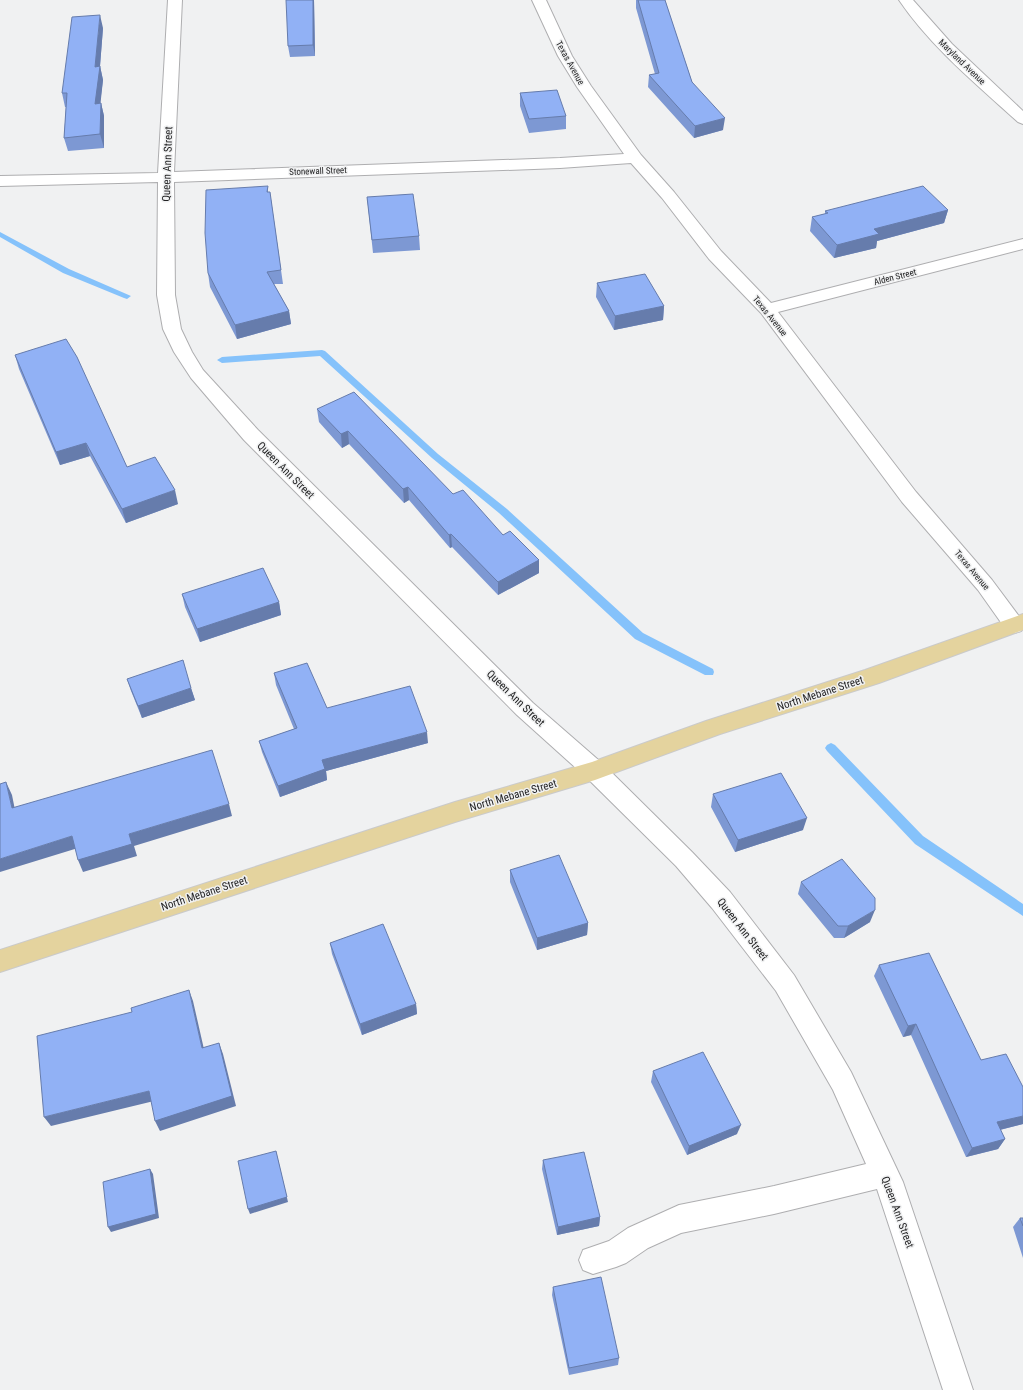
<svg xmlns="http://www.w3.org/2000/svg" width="1023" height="1390" viewBox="0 0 1023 1390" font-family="'Roboto Condensed',sans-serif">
<rect width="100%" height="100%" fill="#f0f1f2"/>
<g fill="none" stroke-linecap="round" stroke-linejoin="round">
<path fill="#85c2fb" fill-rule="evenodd" d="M0,232L69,269L131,296L127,299L124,298L63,273L0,237Z
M322,350L325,351L438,454L507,509L643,633L713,669L714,672L713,675H705L635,639L499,513L432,458L320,356L222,363L217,360L222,357Z
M831,743L835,745L923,836L1023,904V916L915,844L827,751L825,748L827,745Z"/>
<g stroke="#aeaeb0" stroke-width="2">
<path id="minor" d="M168,0H182L174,172L560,158L624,154L577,87L558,56L532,0H546L572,56L591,86L641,155L674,192L721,251L771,303L1023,239V249L778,312L916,492L992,580L1021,619L1023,622L1021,631L1014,633L1007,631L978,590L902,502L761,313L709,259L662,198L631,163L560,168L174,182L175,295L181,329L192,352L203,370L258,430L533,703L603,764L692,852L730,892L794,975L851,1072L903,1182L973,1390H943L877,1189L774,1214L681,1233L648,1248L626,1263L616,1267L593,1274L583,1270L579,1260L583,1250L609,1241L628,1228L679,1205L774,1186L866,1164L833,1090L776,991L712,908L676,866L587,778L517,715L244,440L191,378L174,352L163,329L157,295L158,182L0,186V176L158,173Z
M899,0H913L952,44L1023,111V124L1018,122C976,84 931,47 899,0Z"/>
</g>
<g stroke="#cacaca" stroke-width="2">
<path id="major" d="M1023,614V630L879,683L720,734L595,780L455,822L0,972V950L455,802L592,762L706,721L865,670Z"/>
</g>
<use href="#minor" fill="#fff" fill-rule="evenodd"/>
<use href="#major" fill="#e4d39e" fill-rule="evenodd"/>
</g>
<path fill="#7d98d3" d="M314,0L315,56L290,57L288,46Z
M636,0H665L692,82L723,130L694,138L648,87L649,75L655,74L636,8Z
M103,28L100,66L103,80L100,103H101L104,116V148L68,151L64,138L66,107H65L62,93Z
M520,93L566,116V129L529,133L520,106Z
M268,186V192H270L283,284H274L289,311L291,324L237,339L210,287L208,273Z
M367,197L419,236L420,250L373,253Z
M948,210L944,223L877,241L876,248L834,258L810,231L812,217L825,214V211Z
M597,283L664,306L663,320L614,330L596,297Z
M15,355L127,467L178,504L126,523L90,456L60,465L19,369Z
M317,409L453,494L503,535L539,560V573L498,595L452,547L450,548L409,500L404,503L349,444L342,448L319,422Z
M182,594L279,602L281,615L200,642L185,607Z
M274,673L327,708L428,743L326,771L327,780L280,797L262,752L259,741L294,729L276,685Z
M127,679L191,688L195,700L142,718L131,691Z
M713,794L803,830L735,852L711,807Z
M510,870L588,923L587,935L537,950L510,882Z
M801,882L870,922L844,938H834L798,894Z
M330,943L416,1004L417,1014L362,1035L332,954Z
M879,965L981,1060L1023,1124L1000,1130L1005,1139L998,1149L966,1157L911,1035L903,1037L874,976Z
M653,1071L737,1134L687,1155L651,1082Z
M543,1160L600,1217L599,1226L557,1235L542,1169Z
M1020,1218H1023V1258L1013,1227Z
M553,1287L619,1358L618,1365L569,1375L552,1295Z"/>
<path fill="#667cac" d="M313,0H314L315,56L313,45Z
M100,15L103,28L100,66L103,80L99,117L95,104V67Z
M101,103L104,116V148L100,134Z
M725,118L723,130L694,138L695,126Z
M948,210L944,223L877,241L876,248L834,258L837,245L874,229Z
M664,306L663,320L614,330L615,316Z
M289,311L291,324L237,339L235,325Z
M348,431L349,444L342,448L341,434Z
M86,443L90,456L60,465L56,452Z
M408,487L409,500L404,503L403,489Z
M175,490L178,504L126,523L122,509Z
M451,534L452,547L450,548L449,535Z
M539,560V573L498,595V582Z
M279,602L281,615L200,642L197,629Z
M191,688L195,700L142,718L138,706Z
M427,732L428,743L326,771L327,780L280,797L278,786L322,760Z
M6,782L12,795L17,820L12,808Z
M229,804L232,816L134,846L137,856L83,872L78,860L129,834Z
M807,818L803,830L735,852L738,840Z
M72,836L78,848L0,872V859Z
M875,910L870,922L844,938L848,926Z
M588,923L587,935L537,950V938Z
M189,990L193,1001L206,1058L202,1048Z
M416,1004L417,1014L362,1035L360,1024Z
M916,1024L911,1035L903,1037L908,1026Z
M219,1043L223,1054L236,1106L160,1131L155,1121Z
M149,1091L154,1101L51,1126L44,1117Z
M1023,1116V1124L991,1132L997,1122Z
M741,1125L737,1134L687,1155L689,1146Z
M1005,1139L998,1149L966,1157L972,1148Z
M276,1151L288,1202L250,1214L248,1209Z
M150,1169L153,1174L159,1218L111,1232L108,1227Z
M600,1217L599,1226L557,1235L558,1227Z"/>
<path fill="#91b1f5" stroke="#667cac" d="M286,0H313V45L288,46Z
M638,0H665L692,82L725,118L695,126L649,75L659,73Z
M100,15L95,67L100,66L95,104L101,103L100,134L64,138L67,93H62L72,17Z
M557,90L566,116L529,119L520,93Z
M268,186L267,192H270L281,270L267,272L289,311L235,325L208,273L205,233L206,190Z
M923,186L948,210L874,229L879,234L837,245L812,217L828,213L825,211Z
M413,194L419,236L372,240L367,197Z
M645,274L664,306L615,316L597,283Z
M66,339L77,357L127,467L155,457L175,490L122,509L86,443L56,452L15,355Z
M354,392L453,494L463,490L503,535L510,531L539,560L498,582L451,534L449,535L408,487L403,489L348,431L341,434L317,409Z
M263,568L279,602L197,629L182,594Z
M183,660L191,688L138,706L127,679Z
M307,663L327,708L410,686L427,732L322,760L325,769L278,786L259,741L297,728L274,673Z
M212,750L229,804L129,834L132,844L78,860L72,836L0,859V784L6,782L12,808Z
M781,773L807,818L738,840L713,794Z
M559,855L588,923L537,938L510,870Z
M842,859L875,898V910L848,926H838L801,882Z
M383,924L416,1004L360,1024L330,943Z
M929,953L981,1060L1006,1054L1023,1087V1116L997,1122L1005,1139L972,1148L916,1024L908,1026L879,965Z
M189,990L202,1048L219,1043L232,1096L155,1121L149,1091L44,1117L37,1036L132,1012L131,1008Z
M703,1052L741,1125L689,1146L653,1071Z
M276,1151L287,1197L248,1209L238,1161Z
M584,1152L600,1217L558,1227L543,1160Z
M150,1169L156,1214L108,1227L103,1182Z
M1020,1218H1023V1226Z
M601,1277L619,1358L569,1368L553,1287Z"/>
<g text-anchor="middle" stroke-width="3" stroke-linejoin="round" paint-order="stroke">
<g font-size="9" fill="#232324" stroke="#f0f1f2">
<text transform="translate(962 62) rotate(44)" y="3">Maryland Avenue</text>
<text transform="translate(570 63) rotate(61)" y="3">Texas Avenue</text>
<text transform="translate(318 171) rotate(-2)" y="3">Stonewall Street</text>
<text transform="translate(895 277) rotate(-14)" y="3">Alden Street</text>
<text transform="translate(770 316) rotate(51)" y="3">Texas Avenue</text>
<text transform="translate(972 570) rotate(50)" y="3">Texas Avenue</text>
</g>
<g font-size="11" fill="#232324" stroke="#f0f1f2">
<text transform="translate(167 164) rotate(-88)" y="4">Queen Ann Street</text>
<text transform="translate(286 470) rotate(45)" y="4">Queen Ann Street</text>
<text transform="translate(820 693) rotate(-18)" y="4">North Mebane Street</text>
<text transform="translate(516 698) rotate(44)" y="4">Queen Ann Street</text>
<text transform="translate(513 795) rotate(-16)" y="4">North Mebane Street</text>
<text transform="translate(204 893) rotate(-18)" y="4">North Mebane Street</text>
<text transform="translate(743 929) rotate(52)" y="4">Queen Ann Street</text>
<text transform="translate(898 1212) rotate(70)" y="4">Queen Ann Street</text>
</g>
</g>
</svg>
